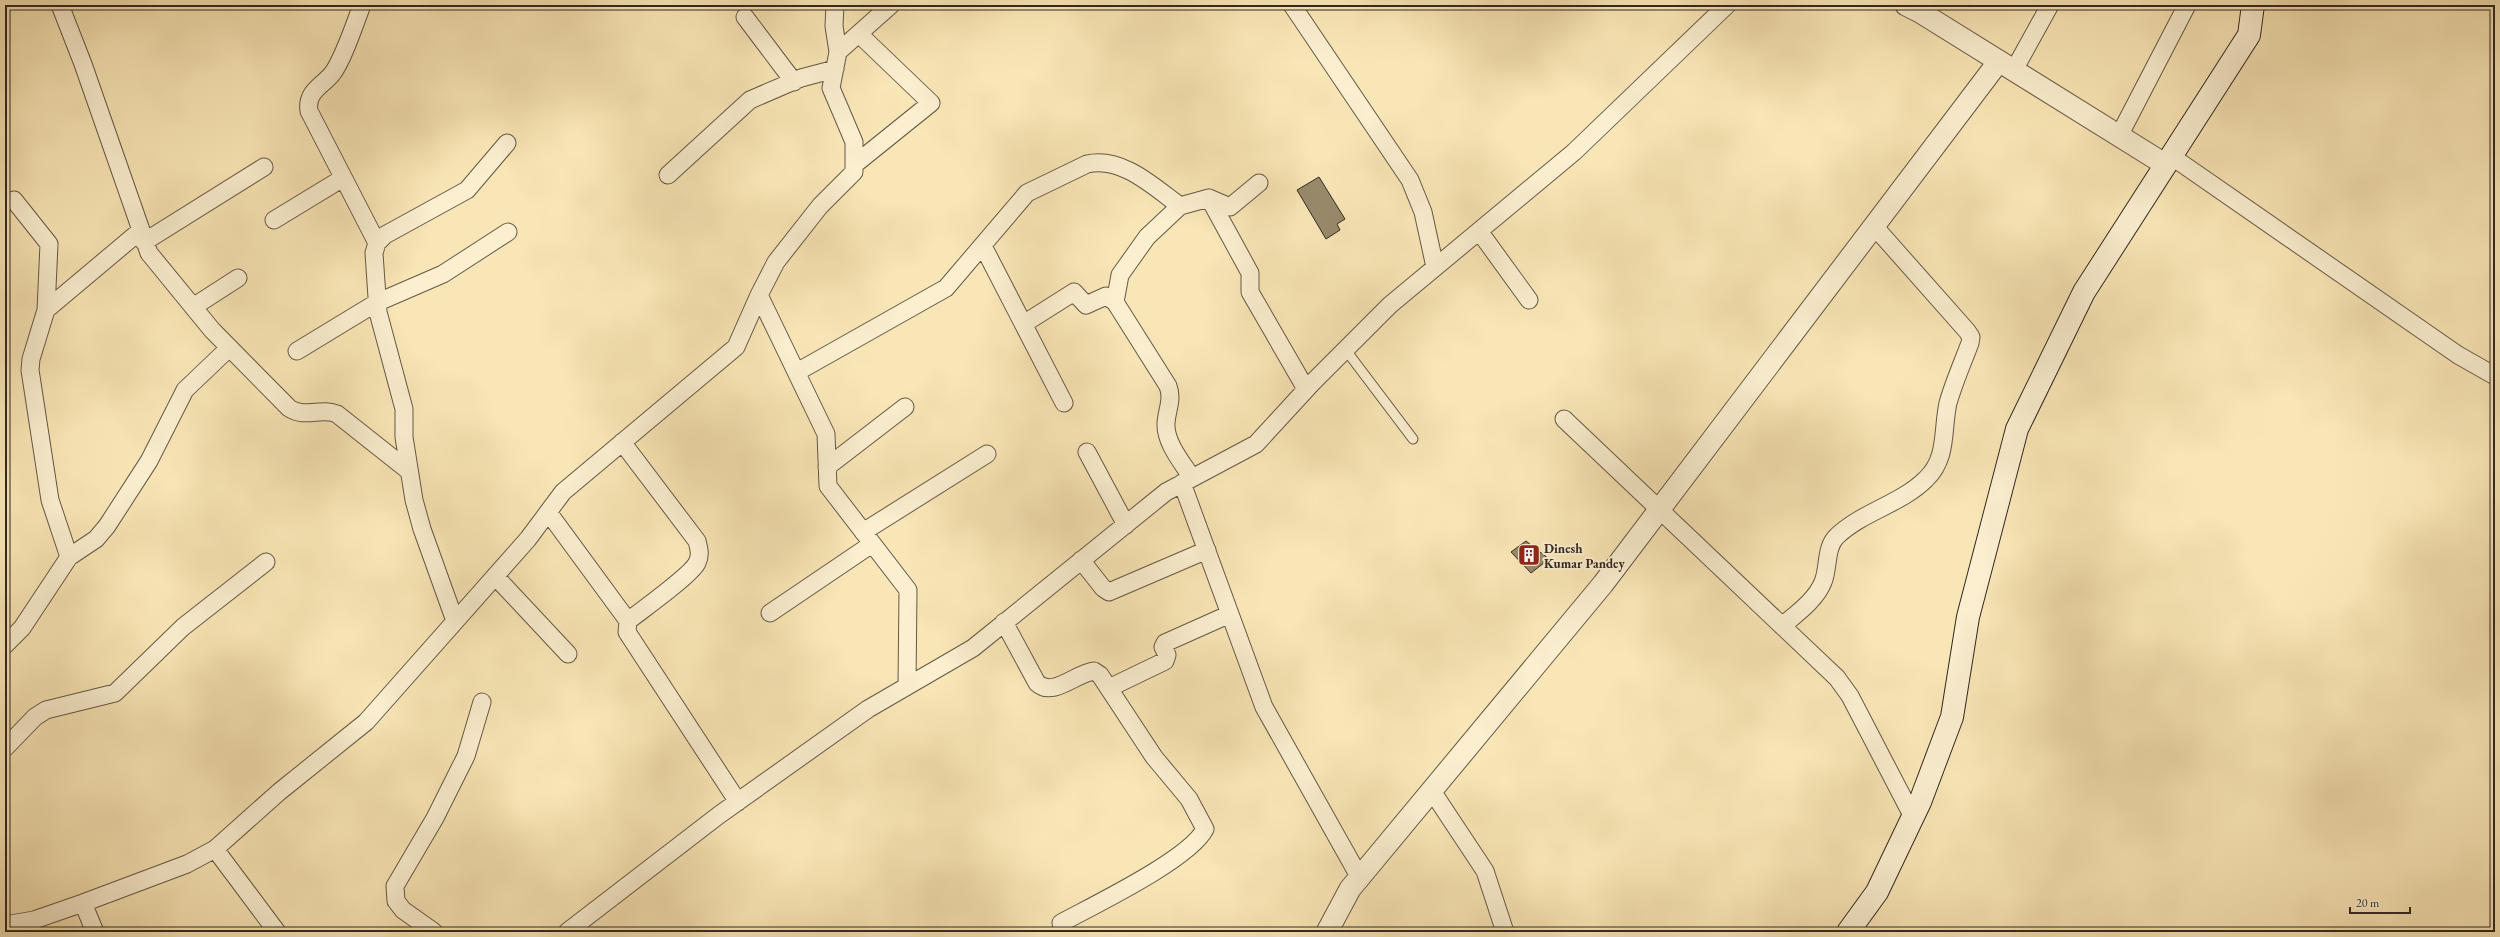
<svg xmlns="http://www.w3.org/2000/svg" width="2500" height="937" viewBox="0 0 2500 937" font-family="'EB Garamond',serif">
<rect width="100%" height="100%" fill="#f9e6b6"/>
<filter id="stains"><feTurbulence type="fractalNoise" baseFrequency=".005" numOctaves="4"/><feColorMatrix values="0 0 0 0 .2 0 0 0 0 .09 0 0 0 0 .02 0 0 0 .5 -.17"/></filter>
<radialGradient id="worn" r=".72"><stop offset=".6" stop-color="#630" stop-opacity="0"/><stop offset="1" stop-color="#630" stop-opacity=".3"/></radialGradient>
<path fill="#998b6e" stroke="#322820" d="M1319,177L1345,219L1337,224L1340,230L1326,239L1297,190Z
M1526,541L1549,559L1531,573L1511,552Z"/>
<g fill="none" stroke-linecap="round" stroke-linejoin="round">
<g stroke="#645846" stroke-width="11">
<path id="service" d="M1345,349L1413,439"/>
</g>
<g stroke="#645846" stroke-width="19">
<path id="minor" d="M60,5L83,64L149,253L212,330L289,408C305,419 321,407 337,414L409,471
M362,5C355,23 343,60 332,74C321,87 306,92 309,111L377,243
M835,5L834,26L838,52L831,88L854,142V172L820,206L776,262L759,295L826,434L828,486L908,590L907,686
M1292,5L1410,180L1423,212L1435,267
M745,17L794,82
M838,52L891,5
M2014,70L2050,5
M2119,136L2187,5
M2171,156L2458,355L2495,376
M854,165L931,103L859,34
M668,175L750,100L801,78L835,69
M1209,198L1250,273V292L1306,389
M14,200L49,244L46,310L31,359L30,370L50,500L69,557
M274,220L343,178
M1479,231L1529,300
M144,242L264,167
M983,246L1064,403
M1115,302L1120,275L1147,237L1180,206L1209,198L1230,207L1259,183
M193,307L238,278
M46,310L140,231
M1025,323L1074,292L1086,305L1106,296L1115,302L1168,386C1173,400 1167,409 1166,423C1165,443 1182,462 1192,478
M297,351L376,303L443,274L508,232
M797,372L946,288L1027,193L1087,164C1122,156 1154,187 1180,206
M1564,419L1837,678L1850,696L1913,817
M622,442L697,541C699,549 701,555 697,563C690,576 642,610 628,621L627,632L738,802
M1087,452L1126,525
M827,467L905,407
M1182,483L1264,707L1360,878
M548,512L628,621
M863,532L987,454
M1081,560L1103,588L1109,592L1207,550
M495,576L568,654
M770,613L872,544
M455,621L422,529L414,500L404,437V409L378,312L374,253L377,243L385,235L467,190L507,143
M1004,622L1037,683C1053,698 1076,673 1094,671L1100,675L1154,757L1189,799L1205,829C1190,859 1094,905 1061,923
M1782,626C1796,614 1816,600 1823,582C1829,568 1825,547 1837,536C1862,512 1901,504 1926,479C1948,458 1942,430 1948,403C1954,382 1963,362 1970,343L1971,337L1967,331L1874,226
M5,645L22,628L69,557L96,539L107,526L149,461L185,390L229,348
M1109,688L1165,661L1167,655L1163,647L1165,643L1230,614
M5,748L35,717L46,710L115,693L183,627L266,562
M1432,791L1485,871L1505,932
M215,849L277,932
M83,903L95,932
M5,925L34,920L83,903L187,864L215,849L279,792L366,722L528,539L563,492L736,347L759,295
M434,932L403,910L396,901L395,886L435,818L466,756L482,702
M567,932L719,815L868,709L973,648L1166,492L1256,444L1312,383L1390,305L1574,152L1727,5"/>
</g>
<g stroke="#645846" stroke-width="23">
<path id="tertiary" d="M1906,5L1920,12L2166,165
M1327,932L1350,889L1603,584L1999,61"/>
</g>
<g stroke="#322820" stroke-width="24">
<path id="secondary" d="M1848,932L1877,892L1920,802L1952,717L1968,617L2017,429L2084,292L2249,35L2253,5"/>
</g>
<use href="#service" stroke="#fbefd0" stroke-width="9"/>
<use href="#minor" stroke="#fbefd0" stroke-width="17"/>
<use href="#tertiary" stroke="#fbefd0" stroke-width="21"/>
<use href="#secondary" stroke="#fbefd0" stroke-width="22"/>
</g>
<defs>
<g id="building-square" transform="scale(1.15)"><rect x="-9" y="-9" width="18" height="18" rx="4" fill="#8f2418" stroke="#fbefd0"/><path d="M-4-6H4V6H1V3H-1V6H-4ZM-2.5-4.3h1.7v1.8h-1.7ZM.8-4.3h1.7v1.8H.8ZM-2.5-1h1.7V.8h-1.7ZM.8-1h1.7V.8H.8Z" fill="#fff"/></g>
</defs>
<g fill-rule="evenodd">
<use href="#building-square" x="1529" y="555"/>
</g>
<g text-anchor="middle" stroke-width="4" stroke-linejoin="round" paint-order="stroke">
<g font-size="13" font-weight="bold" fill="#322820" stroke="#fbefd0" text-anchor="start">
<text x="1544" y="553">Dinesh<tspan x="1544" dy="15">Kumar Pandey</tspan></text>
</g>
</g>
<rect width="2500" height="937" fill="none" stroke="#f9e6b6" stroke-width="20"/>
<rect x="6" y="6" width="2488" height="925" fill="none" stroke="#322820" stroke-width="2"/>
<rect x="10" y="10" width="2480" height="917" fill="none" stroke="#322820"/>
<path d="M2350 907v6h60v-6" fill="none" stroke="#322820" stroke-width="2"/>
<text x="2356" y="907" font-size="12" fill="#322820" stroke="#fbefd0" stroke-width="3" paint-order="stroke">20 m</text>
<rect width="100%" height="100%" filter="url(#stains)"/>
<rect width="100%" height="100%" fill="url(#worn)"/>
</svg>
